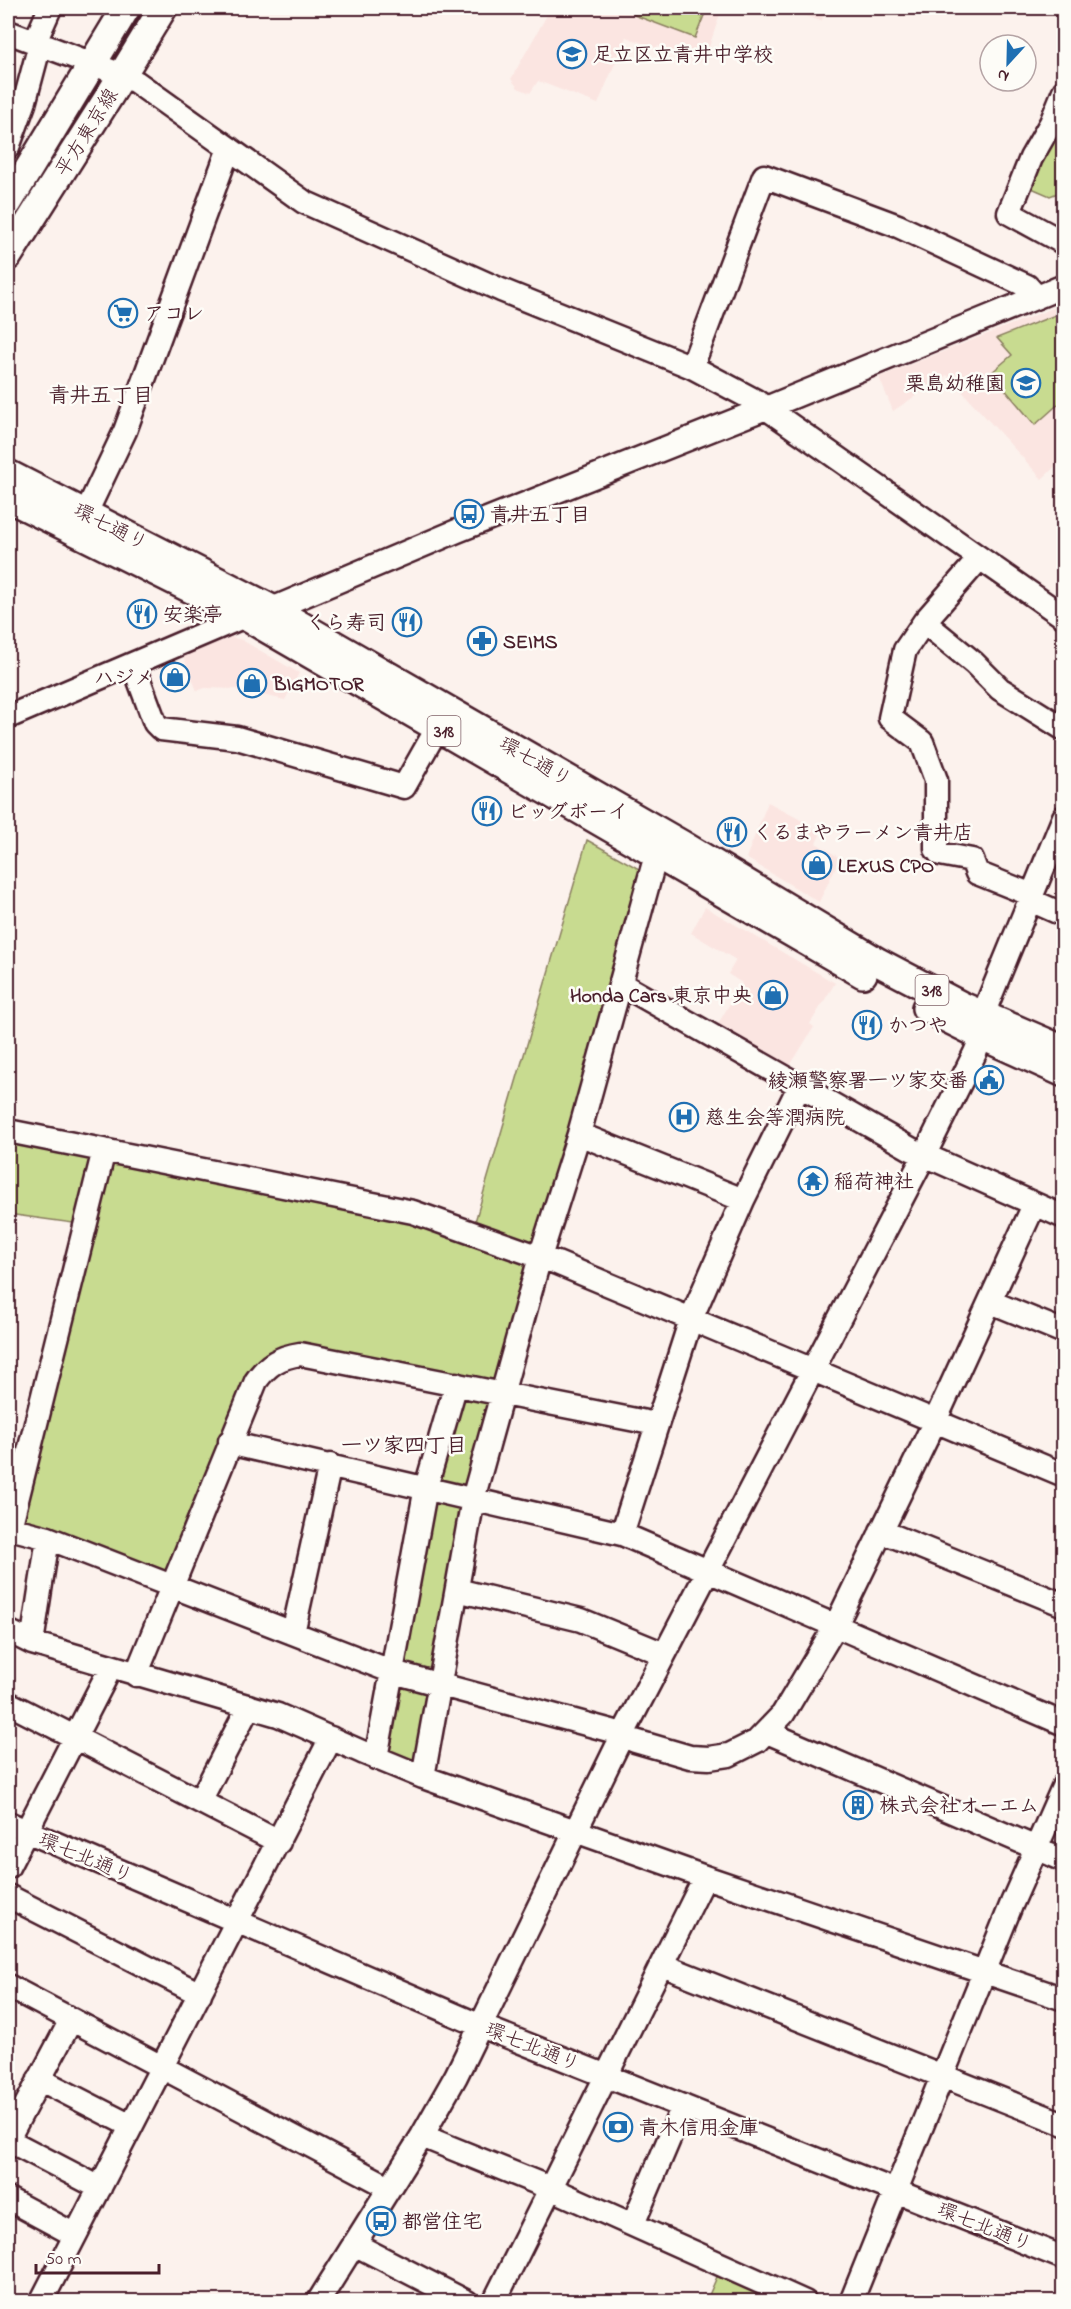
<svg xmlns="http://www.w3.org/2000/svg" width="1071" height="2309" viewBox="0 0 1071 2309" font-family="'Indie Flower','Klee One',sans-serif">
<rect width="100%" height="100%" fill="#fcf2ed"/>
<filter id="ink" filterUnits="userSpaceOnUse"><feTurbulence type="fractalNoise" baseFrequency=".0167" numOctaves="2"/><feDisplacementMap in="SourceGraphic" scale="12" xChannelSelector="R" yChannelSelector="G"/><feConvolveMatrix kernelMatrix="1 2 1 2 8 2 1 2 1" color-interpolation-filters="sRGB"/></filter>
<g filter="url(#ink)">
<path fill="#fbe5e1" d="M551,8H722L705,59L698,62L658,46L656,48L626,37L598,104L538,81L530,93L518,88L511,79Z
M780,8H829L821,21Z
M1063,304V459L1042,479L947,375L893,411L879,377Z
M231,637L242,640L299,673L285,700L235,689L205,688L197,691L183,656Z
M768,802L808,824L820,835L816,843L840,858L819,902L746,858Z
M705,907L835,983L810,1024L814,1027L788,1069L715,1029L742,983L728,974L736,960L691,933Z"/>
<path fill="#c8db90" stroke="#897d5e" stroke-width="1.5" d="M633,8H707L695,38L634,15Z
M82,95L96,100L60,153L21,200Z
M1057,136L1063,139V191L1050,196L1027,186L1048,140Z
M1058,314L1063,321V400L1035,425L991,373L1012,355L997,338Z
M587,840L641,870L538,1242L533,1246L474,1225Z
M8,1135L92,1153L73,1223L8,1214Z
M108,1155L410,1215L529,1258L502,1376L491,1384L295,1344L266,1353L246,1375L168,1573L158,1574L17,1517Z
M458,1394L494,1403L470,1485L462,1490L439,1483Z
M429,1501L465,1509L434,1671L428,1675L398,1662Z
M396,1685L431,1691L418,1755L412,1761L390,1751L386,1746Z
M720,2270L790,2302H706Z"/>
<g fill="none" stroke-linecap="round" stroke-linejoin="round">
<g stroke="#4a1f2b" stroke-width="27">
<path id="minor" d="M8,32L122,75L136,82L304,202L501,290L692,367L756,401L1064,617
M35,42L50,8
M1064,91L1051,123L1031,158L1009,213L1064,243
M8,147L24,104L40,44
M692,367L764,176L898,226L1027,286L1037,297
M86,513L125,431L229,148
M979,559L924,622L905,650L890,718L922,742L936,780V849L940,854L972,860L977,873L1032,895
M924,622L974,663L1000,689L1064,729
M133,664L155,723L161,729L237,738L404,787L438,727
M8,717L245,616L272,609L457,531L766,408L1064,286
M1030,900L1064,915
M621,984L911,1149L1064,1217
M8,1131L413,1212L557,1263L1064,1475
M579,1134L743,1200
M104,1150L10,1528L48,1538L393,1672L612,1731L635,1741L690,1757L709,1758L729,1755L757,1741L783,1714L836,1625L935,1421L1034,1205
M991,1302L1064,1332
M230,1441L242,1446L622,1534L1064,1724
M881,1531L1064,1605
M622,1534L691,1319L743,1200L800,1085
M457,1590L581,1620L664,1654
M8,1631L32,1643L278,1715L362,1752L423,1777L705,1877L1064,1999
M293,1633L330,1465
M32,1643L48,1538
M136,1675L256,1381C268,1364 280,1357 300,1354L656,1424
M8,1703L279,1842
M767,1732L1064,1860
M376,1758L426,1487L456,1384
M423,1777L473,1499L540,1257L579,1134L656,855
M200,1801L249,1706
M8,1823L481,2026L1064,2258
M8,1867L111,1667
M8,1896L200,1994
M662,1965L1064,2124
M8,1986L389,2187
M39,2079L131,2126
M422,2136L550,2188L805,2302
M8,2139L71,2020
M8,2140L100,2188
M8,2199L75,2235
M633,2224L683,2106
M354,2244L467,2302
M41,2302L331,1738
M318,2302L422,2136L456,2076L622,1736L924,1156L975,1053L982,1036L988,1002L1064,817
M494,2302L705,1877
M851,2302L1012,1903L1064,1785"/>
</g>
<g stroke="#4a1f2b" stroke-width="32">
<path id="major" d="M8,203L126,8
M8,256L108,98L163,8
M8,474L272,609L681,844L878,962L962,1006L1064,1050
M8,498L245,616L863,974
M926,1008L982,1036L1064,1073"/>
</g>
<use href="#minor" stroke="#fdfcf7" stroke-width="22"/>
<use href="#major" stroke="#fdfcf7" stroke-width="27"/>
</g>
</g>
<defs>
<g id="school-ring" transform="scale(1.5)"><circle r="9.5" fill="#fdfcf7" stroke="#1f6fb2" stroke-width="1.5"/><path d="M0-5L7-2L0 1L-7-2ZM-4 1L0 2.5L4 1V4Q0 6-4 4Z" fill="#1f6fb2"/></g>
<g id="supermarket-ring" transform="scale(1.5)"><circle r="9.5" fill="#fdfcf7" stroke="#1f6fb2" stroke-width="1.5"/><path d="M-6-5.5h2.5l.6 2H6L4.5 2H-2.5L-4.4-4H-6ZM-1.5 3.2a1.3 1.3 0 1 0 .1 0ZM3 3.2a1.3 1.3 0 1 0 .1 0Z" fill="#1f6fb2"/></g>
<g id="bus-ring" transform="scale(1.5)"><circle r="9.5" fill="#fdfcf7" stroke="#1f6fb2" stroke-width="1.5"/><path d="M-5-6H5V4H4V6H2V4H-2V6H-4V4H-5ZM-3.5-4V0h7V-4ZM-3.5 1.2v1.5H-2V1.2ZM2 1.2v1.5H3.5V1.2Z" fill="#1f6fb2"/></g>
<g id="restaurant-ring" transform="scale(1.5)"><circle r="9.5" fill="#fdfcf7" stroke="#1f6fb2" stroke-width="1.5"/><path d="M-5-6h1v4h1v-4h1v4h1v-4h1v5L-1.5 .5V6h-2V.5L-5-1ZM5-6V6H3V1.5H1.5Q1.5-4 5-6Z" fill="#1f6fb2"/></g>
<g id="pharmacy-ring" transform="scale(1.5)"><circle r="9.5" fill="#fdfcf7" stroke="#1f6fb2" stroke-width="1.5"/><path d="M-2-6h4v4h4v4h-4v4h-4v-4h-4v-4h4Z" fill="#1f6fb2"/></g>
<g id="shop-ring" transform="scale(1.5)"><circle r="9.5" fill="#fdfcf7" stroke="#1f6fb2" stroke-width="1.5"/><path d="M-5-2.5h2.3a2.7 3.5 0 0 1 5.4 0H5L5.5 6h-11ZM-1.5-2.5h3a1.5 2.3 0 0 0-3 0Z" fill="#1f6fb2"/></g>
<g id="civic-ring" transform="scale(1.5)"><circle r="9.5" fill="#fdfcf7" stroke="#1f6fb2" stroke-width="1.5"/><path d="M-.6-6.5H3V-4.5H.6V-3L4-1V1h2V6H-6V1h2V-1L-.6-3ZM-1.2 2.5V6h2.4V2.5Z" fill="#1f6fb2"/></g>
<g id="hospital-ring" transform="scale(1.5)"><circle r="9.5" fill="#fdfcf7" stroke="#1f6fb2" stroke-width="1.5"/><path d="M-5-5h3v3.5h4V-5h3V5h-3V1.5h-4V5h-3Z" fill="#1f6fb2"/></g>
<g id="temple-ring" transform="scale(1.5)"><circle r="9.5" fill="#fdfcf7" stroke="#1f6fb2" stroke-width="1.5"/><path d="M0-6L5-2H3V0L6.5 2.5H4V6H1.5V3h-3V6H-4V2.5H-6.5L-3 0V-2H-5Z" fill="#1f6fb2"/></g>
<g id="building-ring" transform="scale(1.5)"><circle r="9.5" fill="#fdfcf7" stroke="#1f6fb2" stroke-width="1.5"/><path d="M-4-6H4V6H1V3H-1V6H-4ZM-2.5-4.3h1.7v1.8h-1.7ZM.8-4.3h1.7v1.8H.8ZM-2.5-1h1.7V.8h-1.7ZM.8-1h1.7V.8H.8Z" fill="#1f6fb2"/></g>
<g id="bank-ring" transform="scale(1.5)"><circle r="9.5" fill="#fdfcf7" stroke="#1f6fb2" stroke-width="1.5"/><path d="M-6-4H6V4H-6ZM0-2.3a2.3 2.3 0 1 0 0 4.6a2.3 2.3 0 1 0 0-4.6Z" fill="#1f6fb2"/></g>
</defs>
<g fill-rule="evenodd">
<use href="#school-ring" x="572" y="54"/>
<use href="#supermarket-ring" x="123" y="313"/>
<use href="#school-ring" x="1026" y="383"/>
<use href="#bus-ring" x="469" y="514"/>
<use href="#restaurant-ring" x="142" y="614"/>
<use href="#restaurant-ring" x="407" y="622"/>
<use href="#pharmacy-ring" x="482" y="641"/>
<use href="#shop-ring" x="175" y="677"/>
<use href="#shop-ring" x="252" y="683"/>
<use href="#restaurant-ring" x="487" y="811"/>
<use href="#restaurant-ring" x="732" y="832"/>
<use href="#shop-ring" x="817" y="865"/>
<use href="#shop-ring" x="773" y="995"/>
<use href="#restaurant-ring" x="867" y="1025"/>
<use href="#civic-ring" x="989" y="1080"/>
<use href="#hospital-ring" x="684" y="1117"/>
<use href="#temple-ring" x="813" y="1181"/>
<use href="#building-ring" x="858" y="1805"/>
<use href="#bank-ring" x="618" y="2127"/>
<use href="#bus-ring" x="381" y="2221"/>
</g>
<g text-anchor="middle" stroke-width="5" stroke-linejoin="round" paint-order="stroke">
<g fill="#fdfcf7" stroke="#806168" stroke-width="1.5">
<rect x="427.5" y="716" width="33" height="30" rx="4.5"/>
<rect x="915.5" y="975" width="33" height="30" rx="4.5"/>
</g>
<g font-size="18" font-weight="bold" fill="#4a1f2b">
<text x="444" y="737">318</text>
<text x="932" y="996">318</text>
</g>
<g font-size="20" font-weight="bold" fill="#4a1f2b" stroke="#fdfcf7" text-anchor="start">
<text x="593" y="61">足立区立青井中学校</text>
<text x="144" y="320">アコレ</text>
<text x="1005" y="390" text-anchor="end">栗島幼稚園</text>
<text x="490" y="521">青井五丁目</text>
<text x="163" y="621">安楽亭</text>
<text x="386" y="629" text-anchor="end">くら寿司</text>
<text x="503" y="648">SEIMS</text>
<text x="154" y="684" text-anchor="end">ハジメ</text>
<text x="273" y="690">BIGMOTOR</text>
<text x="508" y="818">ビッグボーイ</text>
<text x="753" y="839">くるまやラーメン青井店</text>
<text x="838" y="872">LEXUS CPO</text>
<text x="752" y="1002" text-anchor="end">Honda Cars 東京中央</text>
<text x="888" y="1032">かつや</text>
<text x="968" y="1087" text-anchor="end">綾瀬警察署一ツ家交番</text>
<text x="705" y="1124">慈生会等潤病院</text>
<text x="834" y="1188">稲荷神社</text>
<text x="879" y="1812">株式会社オーエム</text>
<text x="639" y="2134">青木信用金庫</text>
<text x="402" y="2228">都営住宅</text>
</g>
<g font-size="20" fill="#4a1f2b" stroke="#fdfcf7">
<text transform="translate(86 132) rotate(-58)" y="7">平方東京線</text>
<text transform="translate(111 526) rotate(27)" y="7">環七通り</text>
<text transform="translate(536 761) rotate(30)" y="7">環七通り</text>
<text transform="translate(86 1857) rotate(23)" y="7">環七北通り</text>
<text transform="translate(533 2046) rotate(22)" y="7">環七北通り</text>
<text transform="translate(985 2226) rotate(22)" y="7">環七北通り</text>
</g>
<g font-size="21" font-weight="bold" fill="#4a1f2b" stroke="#fdfcf7">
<text x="101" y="402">青井五丁目</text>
<text x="404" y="1452">一ツ家四丁目</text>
</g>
</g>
<rect width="1071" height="2309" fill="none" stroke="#fdfcf7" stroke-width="30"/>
<rect x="15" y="15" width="1041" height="2279" fill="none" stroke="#4a1f2b" stroke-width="2" filter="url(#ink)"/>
<g transform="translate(1008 63) rotate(202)"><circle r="28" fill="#fdfcf7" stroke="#b5a4a5" stroke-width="1.5"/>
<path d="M0-4.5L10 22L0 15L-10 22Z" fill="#1f6fb2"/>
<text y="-9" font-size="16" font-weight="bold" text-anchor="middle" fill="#4a1f2b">N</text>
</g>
<path d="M36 2264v9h123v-9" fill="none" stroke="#4a1f2b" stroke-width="3"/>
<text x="45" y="2264" font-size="18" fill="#4a1f2b" stroke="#fdfcf7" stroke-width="4.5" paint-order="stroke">50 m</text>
</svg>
